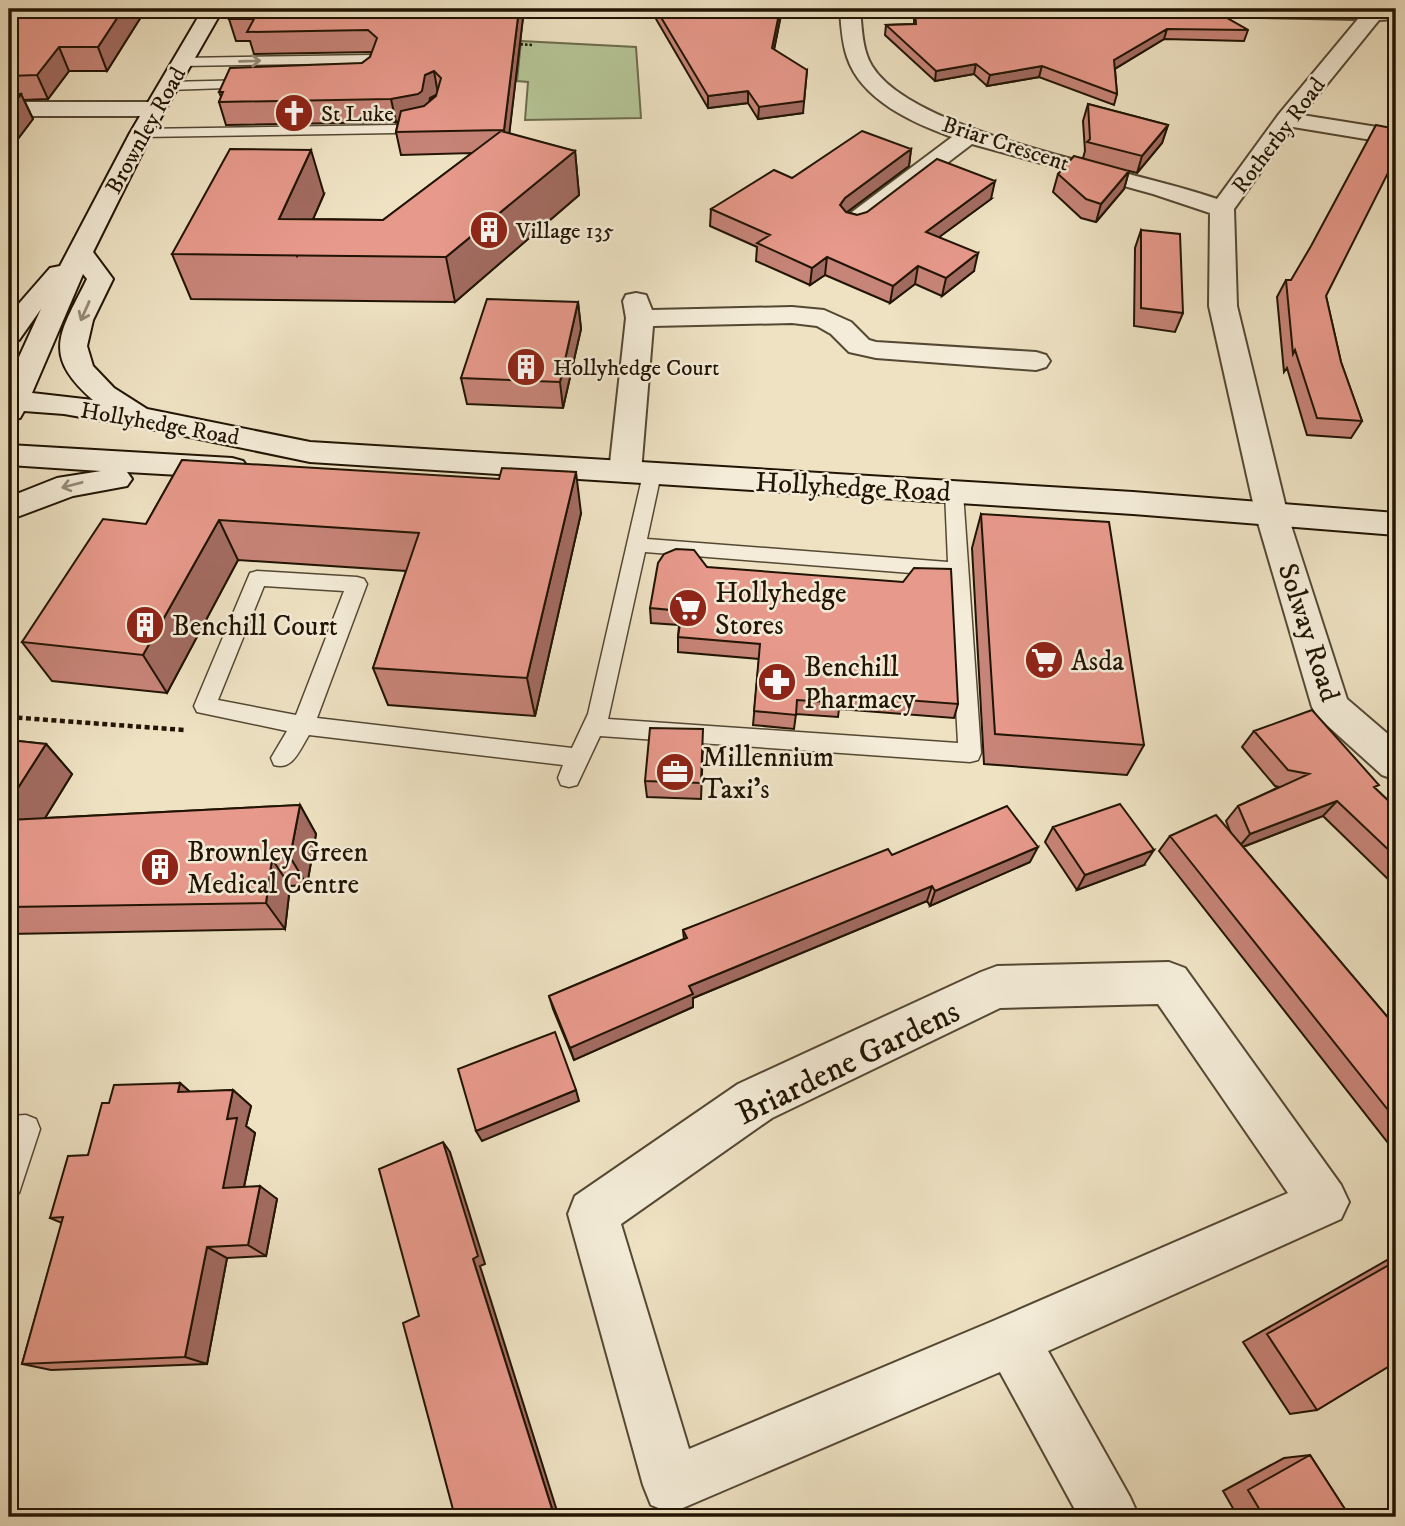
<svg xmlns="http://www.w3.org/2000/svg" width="1405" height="1526" viewBox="0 0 1405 1526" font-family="'IM FELL DW Pica',serif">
<rect width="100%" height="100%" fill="#eee2c3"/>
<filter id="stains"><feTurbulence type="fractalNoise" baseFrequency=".00286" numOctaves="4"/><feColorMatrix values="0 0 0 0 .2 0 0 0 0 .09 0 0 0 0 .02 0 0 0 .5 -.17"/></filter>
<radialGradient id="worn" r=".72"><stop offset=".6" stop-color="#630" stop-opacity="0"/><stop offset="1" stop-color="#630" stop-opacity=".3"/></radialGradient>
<path fill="#b5c496" stroke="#6b6c4c" stroke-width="2" d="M521,41L636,47L641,118L525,120L528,82L517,81Z"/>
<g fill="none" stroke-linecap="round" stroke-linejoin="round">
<g stroke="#544833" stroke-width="3">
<path id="lane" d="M373,55L379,59L373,79L362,84L356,80L361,76L366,63L182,66L176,62L182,58Z
M251,80L257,84L256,87L168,90L162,86L168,82Z
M424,119L431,123L429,126L395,133L141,137L134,133L141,129L395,125Z
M652,468L659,470L661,474L647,539L948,562L945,492L947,488H961L963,492L981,753L978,760L970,762L600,736L577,785L569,787L561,785L558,778L563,765L309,735C300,749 293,771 274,765L271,758L287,731L197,712L194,706L250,573L257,571L357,577L364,579L367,584L317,718L572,748L588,714L643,474L645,470ZM645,552L949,576L958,743L608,719ZM264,586L344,591L296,715L218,700Z
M26,1115L36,1119L40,1129L19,1193L9,1197V1116Z"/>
</g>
<g stroke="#544833" stroke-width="4">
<path id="street" d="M840,9H860C862,28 862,50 872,66C914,135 1137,170 1217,199L1279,114L1358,19L1163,15L1156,13L1153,9H1396V19L1379,20L1302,115L1396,130V144L1293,127L1234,209L1237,306L1288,516L1347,699L1396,741V780L1382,775L1318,717L1312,707L1256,516L1209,306L1210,213L1153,194L972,144L866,225L857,227L848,225L845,220L848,215L952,137C913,123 861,100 847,57C842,42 841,25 840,9Z
M9,102H155L163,104L166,109L163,114L155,116H9Z
M636,293L646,295L652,310L792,307L824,310L851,322L869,340L876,342L1036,352L1046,355L1050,361L1046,367L1036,370L876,358L849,352L831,334L817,326L792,323L653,326L641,472L636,479L625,482L614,479L609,472L626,318L623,301L626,295Z
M1169,962L1185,968L1341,1185L1349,1202L1341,1219L1048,1351L1130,1497L1139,1517H1079L1000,1372L671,1513L651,1505L643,1485L568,1214L575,1196L738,1084L981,972L997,966ZM1158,1004L1288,1193L993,1321L689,1449L621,1224L772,1118L1000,1008Z"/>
</g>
<g stroke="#211403" stroke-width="4">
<path id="secondary" d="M203,9H223L152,133L93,252L113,279L93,320L87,346L93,366L114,388L147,409L310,442L1133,492L1396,513V535L1133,514L310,462L156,430L64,414L24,411L20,418L9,420V379L41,309L19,340L9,342V315L50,268L60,266L130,133ZM83,274L87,279C61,332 40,354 93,400L32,393Z
M9,445L232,458L243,461L248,468L243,475L232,478L127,472L132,479L127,486L73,496L9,520V497L57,478L101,471L9,465Z"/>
</g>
<path stroke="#211403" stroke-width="2.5" stroke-dasharray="2.5 2" stroke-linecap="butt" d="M516,44L532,45"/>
<path stroke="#211403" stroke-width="4.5" stroke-dasharray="5 3.5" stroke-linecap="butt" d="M9,717L184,730"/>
<use href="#lane" fill="#f4ecd8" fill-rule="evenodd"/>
<use href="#street" fill="#f4ecd8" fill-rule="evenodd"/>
<use href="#secondary" fill="#f4ecd8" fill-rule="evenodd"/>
</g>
<path fill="#c78478" stroke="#211403" stroke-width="2" fill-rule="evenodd" d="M9,9H146L107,71H69L48,99L24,100L33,119L17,140H9Z
M524,9L509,134L575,151L579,195L455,302L191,299L172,254L324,194L313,219L383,220L472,153L401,155L396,132L398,122L226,125L219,102L221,97L219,92L362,63L370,57L372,52L254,54L250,41H236L229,19ZM437,95L436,96L429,102L430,98Z
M655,9L781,15L774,49L803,113L758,119L748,103L708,108L656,19Z
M914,9H1059L1060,13L1132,15L1130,9H1211L1248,30L1244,41L1164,39L1115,69L1117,94L1114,105L1039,77L987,86L974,74L935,81L885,35L886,25L914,24Z
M1088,104L1168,125L1162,143L1137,173L1129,171L1124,189L1096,222L1081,218L1053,192L1058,174L1083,158L1085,151L1083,121Z
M911,149L909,166L847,212L857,215L991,199L939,237L974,271L942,296L915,284L890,303L825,275L810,285L756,261L757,247L710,226L711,209L792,178Z
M1141,230L1183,313L1175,332L1134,326L1135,248Z
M1286,280L1326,296L1341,362L1362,421L1351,438L1307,435L1287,368L1284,372L1277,297Z
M578,302L581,329L563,408L467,404L461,378Z
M182,460L581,513L535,716L388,705L373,668L406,571L238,560L167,693L52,681L22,642L146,524Z
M981,514L1144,745L1127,775L984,764L972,548Z
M707,567L958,704L954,718L839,709L838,717L796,714L794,729L753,725L759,659L678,652V637L679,625L651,623L650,608Z
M1254,731L1376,789L1396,808V887L1323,816L1243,847L1396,1027V1153L1159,851L1170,836L1230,831L1226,821L1238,806L1279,787L1275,786L1242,747Z
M9,740L46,744L72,774L45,818L300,805L316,834L307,885L290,886L285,929L9,934Z
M703,746L701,799L647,797L645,781Z
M1053,827L1144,865L1077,890L1045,842Z
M892,855L1030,862L930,906L927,901L693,998V1007L574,1060L553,1009L549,996L684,939L683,930Z
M180,1083L190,1092L233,1090L251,1106L246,1126L255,1133L244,1187L277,1199L266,1256L227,1258L207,1364L51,1370L22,1364L62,1223L50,1218L88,1155L109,1103Z
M1396,1255V1362L1317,1410L1290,1414L1243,1342Z
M1310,1455L1350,1517H1238L1223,1491L1284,1458Z"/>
<path fill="#a26b61" stroke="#211403" stroke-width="2" d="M123,9H146L107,71L98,47Z
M519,9H524L507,153L504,130Z
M780,9L781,15L772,60V48Z
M1167,29L1164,39L1111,71L1114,60Z
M59,47L69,71L48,99L37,75Z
M976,64L974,74L935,81L936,71Z
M1042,66L1039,77L987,86L990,75Z
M807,70L803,113L758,119L759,107Z
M434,71L438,94L430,98L427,114L423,117L396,122L391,99L425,75Z
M748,91V103L708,108V96Z
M21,94L33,119L17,140L9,124V110Z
M1168,125L1162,143L1137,173L1142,156Z
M911,149L909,166L843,215L840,205L845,198Z
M311,150L324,194L297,256L279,219Z
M575,151L579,195L455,302L446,257Z
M1129,171L1124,189L1096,222L1101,204Z
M995,181L991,199L923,249L926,232Z
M9,207L16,220L9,229Z
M978,253L974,271L942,296L946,278Z
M827,257L825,275L810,285L812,268Z
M918,266L915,284L890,303L893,286Z
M578,302L581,329L563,408L560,382Z
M576,472L581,513L535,716L527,678Z
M219,520L238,560L167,693L143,655Z
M46,744L72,774L26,849L9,832V802Z
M1337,801L1323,816L1237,849L1250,834Z
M300,805L316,834L307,885L290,857Z
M1038,847L1030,862L930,906L935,891Z
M1154,850L1144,865L1077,890L1085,875Z
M272,859L290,886L285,929L266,903Z
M932,886L927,901L693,998V1007L574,1060L570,1048L689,986Z
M180,1083L199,1100L178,1092Z
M233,1090L251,1106L246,1126L255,1133L241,1201L223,1188L227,1119Z
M576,1090L579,1101L482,1141L476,1131Z
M443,1142L450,1152L485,1264L480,1266L557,1511H561L563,1517H558L553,1512L473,1259Z
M260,1186L277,1199L266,1256L248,1245Z
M207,1247L227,1258L207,1364L185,1357Z
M470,1512H477L467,1517H460Z"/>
<path fill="#e7998b" stroke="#211403" stroke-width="2" d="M9,9H123L98,47H59L37,75L9,76Z
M235,9H519L504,130L396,132L401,111L424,106L436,96L441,78L434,71L425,75L422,91L418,94L391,99L219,102L223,92H219L230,68L362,63L370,57L377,38L368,30L247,32L254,19H229Z
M656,9L728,11L729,9H780L772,48L807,70L804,101L759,107L748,91L708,96Z
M915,9H1059L1060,13L1139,15L1137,9H1211L1248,30L1167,29L1114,60L1117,94L1042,66L990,75L976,64L936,71L886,25L916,24Z
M9,94H21L9,110Z
M1088,104L1168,125L1142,156L1087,142L1090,139Z
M1376,125L1391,128L1396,130V157L1326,296L1341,362L1362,421L1317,418L1295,350L1293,354L1286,280H1291L1311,246Z
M501,131L575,151L446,257L172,254L230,149L311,150L279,219L383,220Z
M862,131L911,149L845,198L840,205L846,212L857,215L867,212L937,159L995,181L926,232L978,253L946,278L918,266L893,286L827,257L812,268L757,243L770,235L711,209L774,170L792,178Z
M1074,156L1129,171L1101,204L1086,199L1058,174Z
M1141,230L1180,234L1183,313L1141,308Z
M487,299L578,302L560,382L461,378Z
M182,460L499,479L502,468L576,472L527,678L373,668L419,533L219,520L143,655L22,642L103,519L146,524Z
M981,514L1109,522L1144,745L995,734Z
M676,549L694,550L707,567L903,582L914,568L951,569L958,704L840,695V703L797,700L796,715L754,711L760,644L678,637L682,611L650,608L658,563L664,554Z
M1312,710L1379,785L1374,787L1396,808V857L1337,801L1250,834L1238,806L1309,774L1288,770L1254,731Z
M650,728L703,729L701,783L645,781Z
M9,740L46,744L9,802Z
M1120,804L1154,850L1085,875L1053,827Z
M300,805L290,857L272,859L266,903L9,907V820Z
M1007,806L1038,847L935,891L932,886L689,986L693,994L570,1048L549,996L687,938L683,930L888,849L892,855Z
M1216,815L1396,1027V1120L1170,836Z
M555,1032L576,1090L476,1131L458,1069Z
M180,1083L178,1092L233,1090L227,1119L237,1118L223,1188L260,1186L248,1245L207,1247L185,1357L22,1364L63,1217L50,1218L68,1156L88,1155L102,1103H109L114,1085Z
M443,1142L478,1256L473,1259L553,1512L556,1511L558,1517H472L470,1512L460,1517H455L403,1323L419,1316L379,1169Z
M1396,1261V1362L1317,1410L1267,1334Z
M1310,1455L1350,1517H1264L1248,1490Z"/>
<defs><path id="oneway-shaft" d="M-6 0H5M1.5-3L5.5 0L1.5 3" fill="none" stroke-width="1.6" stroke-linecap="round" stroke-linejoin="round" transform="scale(1.75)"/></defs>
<g stroke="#958b78">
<use href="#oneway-shaft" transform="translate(250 61) rotate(-2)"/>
<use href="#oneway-shaft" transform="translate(85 311) rotate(114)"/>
<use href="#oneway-shaft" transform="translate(72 485) rotate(165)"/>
</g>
<defs>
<g id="church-disc" transform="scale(2.0125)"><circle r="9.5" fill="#8f2418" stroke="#f4ecd8"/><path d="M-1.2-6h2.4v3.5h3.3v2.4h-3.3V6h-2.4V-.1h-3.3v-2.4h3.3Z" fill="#fff"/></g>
<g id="building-disc" transform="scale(2.0125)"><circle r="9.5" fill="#8f2418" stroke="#f4ecd8"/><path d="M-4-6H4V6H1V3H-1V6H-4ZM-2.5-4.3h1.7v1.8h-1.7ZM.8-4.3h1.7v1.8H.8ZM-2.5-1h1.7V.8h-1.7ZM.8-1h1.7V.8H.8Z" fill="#fff"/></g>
<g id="supermarket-disc" transform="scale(2.0125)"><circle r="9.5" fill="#8f2418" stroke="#f4ecd8"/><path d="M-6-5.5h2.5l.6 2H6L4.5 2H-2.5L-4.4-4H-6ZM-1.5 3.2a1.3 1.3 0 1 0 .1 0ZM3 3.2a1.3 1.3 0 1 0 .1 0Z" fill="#fff"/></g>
<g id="pharmacy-disc" transform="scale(2.0125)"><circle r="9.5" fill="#8f2418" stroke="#f4ecd8"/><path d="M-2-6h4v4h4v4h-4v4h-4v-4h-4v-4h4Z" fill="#fff"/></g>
<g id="office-disc" transform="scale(2.0125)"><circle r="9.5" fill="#8f2418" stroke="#f4ecd8"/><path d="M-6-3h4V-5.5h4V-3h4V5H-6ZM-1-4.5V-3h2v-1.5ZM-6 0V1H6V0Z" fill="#fff"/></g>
</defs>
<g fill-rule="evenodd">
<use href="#church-disc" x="294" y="113"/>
<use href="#building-disc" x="489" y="230"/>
<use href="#building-disc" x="526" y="367"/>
<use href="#supermarket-disc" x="688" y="608"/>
<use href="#building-disc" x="145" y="625"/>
<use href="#supermarket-disc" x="1044" y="660"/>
<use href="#pharmacy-disc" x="777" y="682"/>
<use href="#office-disc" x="675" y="772"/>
<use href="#building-disc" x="160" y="867"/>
</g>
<g text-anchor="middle" stroke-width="5" stroke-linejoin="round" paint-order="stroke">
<g font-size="23" fill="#211403" stroke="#f4ecd8" text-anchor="start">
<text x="321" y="121">St Luke</text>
<text x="516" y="238">Village 135</text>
<text x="553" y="375">Hollyhedge Court</text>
</g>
<g font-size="23" fill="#211403" stroke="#f4ecd8">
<text transform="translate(145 130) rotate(-61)" y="8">Brownley Road</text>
<text transform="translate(1278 135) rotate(-53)" y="8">Rotherby Road</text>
<text transform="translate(1006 143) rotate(18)" y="8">Briar Crescent</text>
<text transform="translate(160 423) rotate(10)" y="8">Hollyhedge Road</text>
</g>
<g font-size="28" fill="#211403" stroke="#f4ecd8">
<text transform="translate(853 486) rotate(3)" y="10">Hollyhedge Road</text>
<text transform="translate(1310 632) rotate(72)" y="10">Solway Road</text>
</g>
<g font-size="28" fill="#211403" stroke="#f4ecd8" text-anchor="start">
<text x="715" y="602">Hollyhedge<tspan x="715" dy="32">Stores</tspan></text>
<text x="172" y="635">Benchill Court</text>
<text x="1071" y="670">Asda</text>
<text x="804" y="676">Benchill<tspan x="804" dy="32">Pharmacy</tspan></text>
<text x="702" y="766">Millennium<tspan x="702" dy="32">Taxi's</tspan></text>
<text x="187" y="861">Brownley Green<tspan x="187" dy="32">Medical Centre</tspan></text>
</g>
<g font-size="33" fill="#211403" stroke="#f4ecd8">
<text transform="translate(847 1061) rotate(-26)" y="12">Briardene Gardens</text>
</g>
</g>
<rect width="1405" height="1526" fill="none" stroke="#eee2c3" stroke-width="35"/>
<rect x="10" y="10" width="1384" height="1505" fill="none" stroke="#211403" stroke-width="3.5"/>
<rect x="18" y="18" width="1370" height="1491" fill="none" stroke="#211403" stroke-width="2"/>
<rect width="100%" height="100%" filter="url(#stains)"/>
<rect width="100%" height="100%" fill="url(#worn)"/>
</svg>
